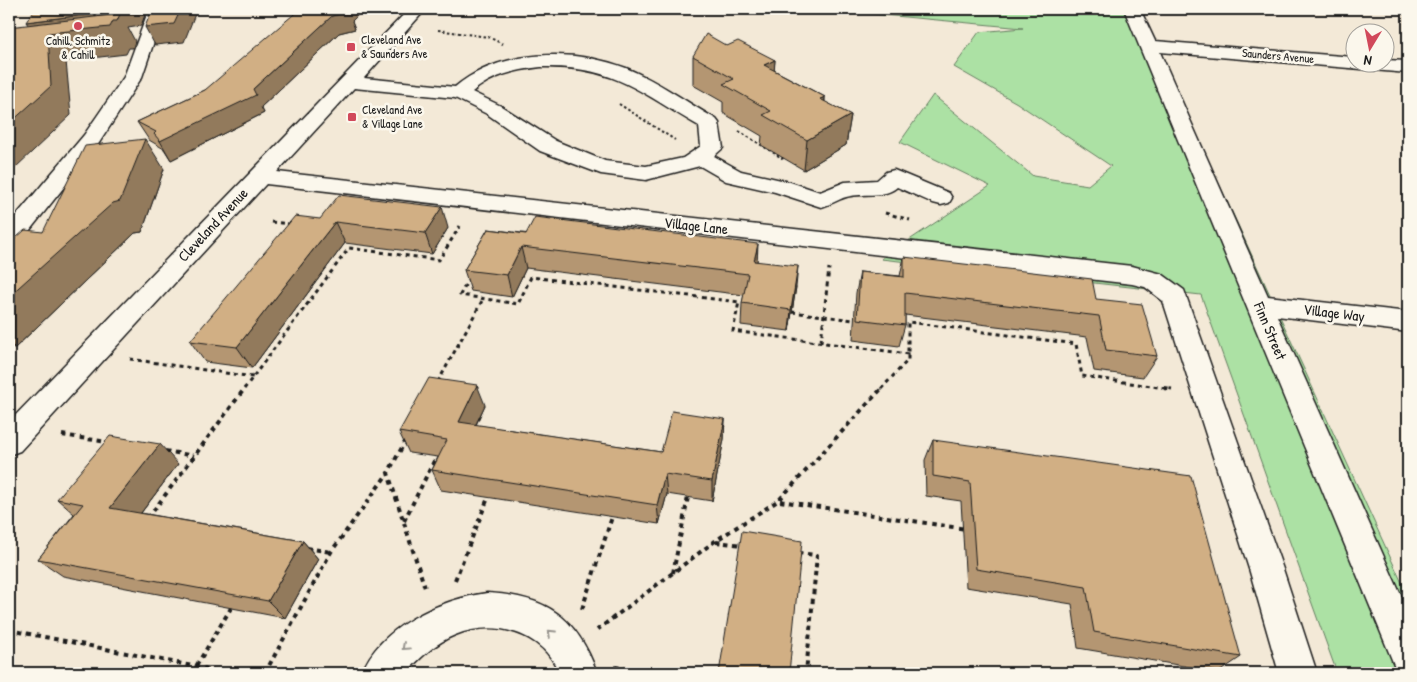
<svg xmlns="http://www.w3.org/2000/svg" width="1417" height="682" viewBox="0 0 1417 682" font-family="'Patrick Hand',sans-serif">
<rect width="100%" height="100%" fill="#f3e9d7"/>
<filter id="ink" filterUnits="userSpaceOnUse"><feTurbulence type="fractalNoise" baseFrequency=".02" numOctaves="2"/><feDisplacementMap in="SourceGraphic" scale="10" xChannelSelector="R" yChannelSelector="G"/><feConvolveMatrix kernelMatrix="1 2 1 2 8 2 1 2 1" color-interpolation-filters="sRGB"/></filter>
<g filter="url(#ink)">
<path fill="#ace1a4" stroke="#647e60" d="M819,9H1139L1408,596V673H1337L1201,295L881,259L990,186L900,142L933,95L1033,176L1088,185L1111,166L1017,103L954,67L979,32L1023,28Z"/>
<g fill="none" stroke-linecap="round" stroke-linejoin="round">
<g stroke="#1c1c1c" stroke-width="3">
<path id="minor" d="M149,9H165L142,77L99,143L18,245L9,247V224L84,135L124,77Z
M409,9H426L364,78L455,87C500,49 573,48 626,68C658,81 686,102 716,119L719,123L723,148L714,156L741,171L790,182L820,192L845,182L877,180L886,172L894,170L949,193L952,198L949,203L941,205L933,203L897,187C884,198 867,193 851,196C841,197 831,205 821,207L775,192L726,181L700,166L646,180L601,174L540,151L487,114L455,98L354,88L277,172L1132,266L1162,274L1184,290L1284,572L1317,673H1279L1250,572L1163,301L1145,287L1132,284L266,184L20,451L9,455V422ZM541,67C613,65 640,92 699,126L701,146L683,158L646,166L605,161L556,141L501,106L472,92C492,75 516,70 541,67Z
M1124,9H1140L1155,41L1354,57V62H1384V60L1408,61V73L1160,52L1268,296L1408,312V332L1277,316L1408,611V673L1395,667Z
M487,593C547,596 577,617 597,673H559C543,632 494,619 455,635C435,643 420,658 406,673H362C379,627 441,599 487,593Z"/>
</g>
<path stroke="#1c1c1c" stroke-width="2" stroke-dasharray="2.5 2.5" stroke-linecap="butt" d="M438,30L488,37L503,44
M619,104L675,140
M739,131L785,160"/>
<path stroke="#1c1c1c" stroke-width="3" stroke-dasharray="4 4" stroke-linecap="butt" d="M885,213L910,220
M271,222L290,224
M469,278L460,295L518,304L531,277L739,302L733,331L909,354
M792,312L854,320
M821,342L829,268
M130,359L253,377
M438,382L483,299
M244,389L349,248L439,260L460,226
M881,389L908,360V322L1076,344L1082,376L1172,389"/>
<path stroke="#1c1c1c" stroke-width="4" stroke-dasharray="4.5 4.5" stroke-linecap="butt" d="M1164,388L1172,389
M62,435L107,442
M406,440L388,473L426,591
M165,451L194,456
M780,501L966,529
M148,518L245,388
M404,521L436,457
M716,542L742,545
M307,548L331,552
M798,553L817,555L806,673
M673,573L688,497
M455,580L488,498
M582,609L612,517
M9,630L228,673
M597,630L715,541L779,500L882,388
M615,667L649,673
M192,673L231,608
M265,673L331,552L388,473"/>
<use href="#minor" fill="#fbf7ec" fill-rule="evenodd"/>
</g>
<path fill="#b49672" stroke="#1c1c1c" d="M352,21L355,29L339,33L261,107L264,113L171,160L164,149L149,140L137,122Z
M727,46L775,60L774,70L825,97V102L851,115L846,145L804,170L761,145L762,136L723,113V102L693,85V56Z
M164,169L142,232L135,233L15,348L9,347V244L43,232Z
M320,219L448,228L432,254L345,243L252,368L205,362L190,341Z
M488,229L757,261L796,287L789,331L741,325L742,303L744,295L526,268L512,297L471,291L464,270Z
M904,257L1096,299L1157,356L1143,377L1094,371L1087,337L905,315V325L899,346L853,340L856,293L860,272L900,276Z
M485,405L476,425L661,452L725,419L724,439L712,501L667,494L659,524L441,490L432,470L438,457L409,453L399,432Z
M933,440L1241,657L1219,672L1078,648L1072,604L966,587L961,501L926,496L925,460Z
M178,464L141,513L303,541L318,559L285,618L63,576L38,559L74,514L57,499Z"/>
<path fill="#927a5c" stroke="#1c1c1c" d="M131,9H147L141,26L128,28L135,41L133,48H129L126,54L66,61L71,115L15,168L9,180V124L38,39L26,22Z
M181,9H197L184,42L155,45L145,27Z
M346,9H364L352,21L355,29L339,33L261,107L264,113L171,160L160,141L253,89L332,16Z
M775,60L773,89L764,65Z
M825,97L822,126L820,99Z
M851,115L846,145L804,170L807,140Z
M145,139L164,169L142,232L135,233L15,348L9,342V296Z
M442,207L448,228L432,254L425,233Z
M335,222L345,243L252,368L237,347Z
M758,244L757,265L754,261Z
M521,247L526,268L512,297L507,275Z
M798,266L796,287L789,331L791,310Z
M477,385L485,405L467,443L459,422Z
M725,419L724,439L712,501V481Z
M160,444L178,464L131,526L110,508Z
M665,474L667,494L659,524L657,505Z
M303,541L318,559L285,618L268,601Z"/>
<path fill="#d1af84" stroke="#1c1c1c" d="M35,9H131L26,22Z
M152,9H181L174,24L145,27Z
M300,9H347L349,12L332,16L253,89L256,95L160,141L154,134L156,132L137,122L205,90Z
M120,14L117,21H113L110,27L48,33L51,86L9,124V27Z
M706,34L727,46L738,41L775,60L764,65L825,97L820,99L851,115L807,140L763,115L771,111L723,84L734,79L693,56Z
M145,139L120,201L113,203L9,296V244L25,230L43,232L85,146Z
M339,195L442,207L425,233L335,222L237,347L190,341L295,216L320,219Z
M535,217L758,244L754,261L798,266L791,310L742,303L748,274L521,247L507,275L464,270L488,229L526,234Z
M904,257L1092,279L1096,299L1142,304L1157,356L1106,350L1099,316L905,293V325L857,319L860,272L904,277Z
M429,378L477,385L459,422L661,452L672,411L725,419L712,481L665,474L657,505L432,470L447,440L399,432Z
M110,436L160,444L110,508L303,541L268,601L38,559L83,504L57,499Z
M933,440L1191,476L1241,657L1094,632L1086,587L976,569L970,482L933,476Z
M742,531L802,541L789,673H719Z"/>
<defs><path id="oneway-chevron" d="M-2-3.5L2.5 0L-2 3.5" fill="none" stroke-width="1.6" stroke-linecap="round" stroke-linejoin="round" transform="scale(1.25)"/></defs>
<g stroke="#97948e">
<use href="#oneway-chevron" transform="translate(551 633) rotate(-136)"/>
<use href="#oneway-chevron" transform="translate(405 647) rotate(138)"/>
</g>
</g>
<g fill="#d1495b" stroke="#fbf7ec" stroke-width="2">
<circle cx="78" cy="26" r="5"/>
<rect x="346" y="42" width="10" height="10" rx="2.5"/>
<rect x="347" y="112" width="10" height="10" rx="2.5"/>
</g>
<g text-anchor="middle" stroke-width="5" stroke-linejoin="round" paint-order="stroke">
<g font-size="12" fill="#1c1c1c" stroke="#fbf7ec" text-anchor="start">
<text x="361" y="44">Cleveland Ave<tspan x="361" dy="14">&amp; Saunders Ave</tspan></text>
<text x="78" y="45" text-anchor="middle">Cahill, Schmitz<tspan x="78" dy="14">&amp; Cahill</tspan></text>
<text x="362" y="114">Cleveland Ave<tspan x="362" dy="14">&amp; Village Lane</tspan></text>
</g>
<g font-size="12" fill="#1c1c1c" stroke="#fbf7ec">
<text transform="translate(1278 56) rotate(5)" y="4">Saunders Avenue</text>
</g>
<g font-size="15" fill="#1c1c1c" stroke="#fbf7ec">
<text transform="translate(213 225) rotate(-47)" y="5">Cleveland Avenue</text>
<text transform="translate(696 226) rotate(6)" y="5">Village Lane</text>
<text transform="translate(1334 313) rotate(7)" y="5">Village Way</text>
<text transform="translate(1270 331) rotate(67)" y="5">Finn Street</text>
</g>
</g>
<rect width="1417" height="682" fill="none" stroke="#fbf7ec" stroke-width="30"/>
<rect x="15" y="15" width="1387" height="652" fill="none" stroke="#1c1c1c" stroke-width="2" filter="url(#ink)"/>
<g transform="translate(1370 48) rotate(190)"><circle r="24" fill="#fbf7ec" stroke="#a29f99"/>
<path d="M0-4L9 19L0 12L-9 19Z" fill="#d1495b"/>
<text y="-8" font-size="14" font-weight="bold" text-anchor="middle" fill="#1c1c1c">N</text>
</g>
</svg>
